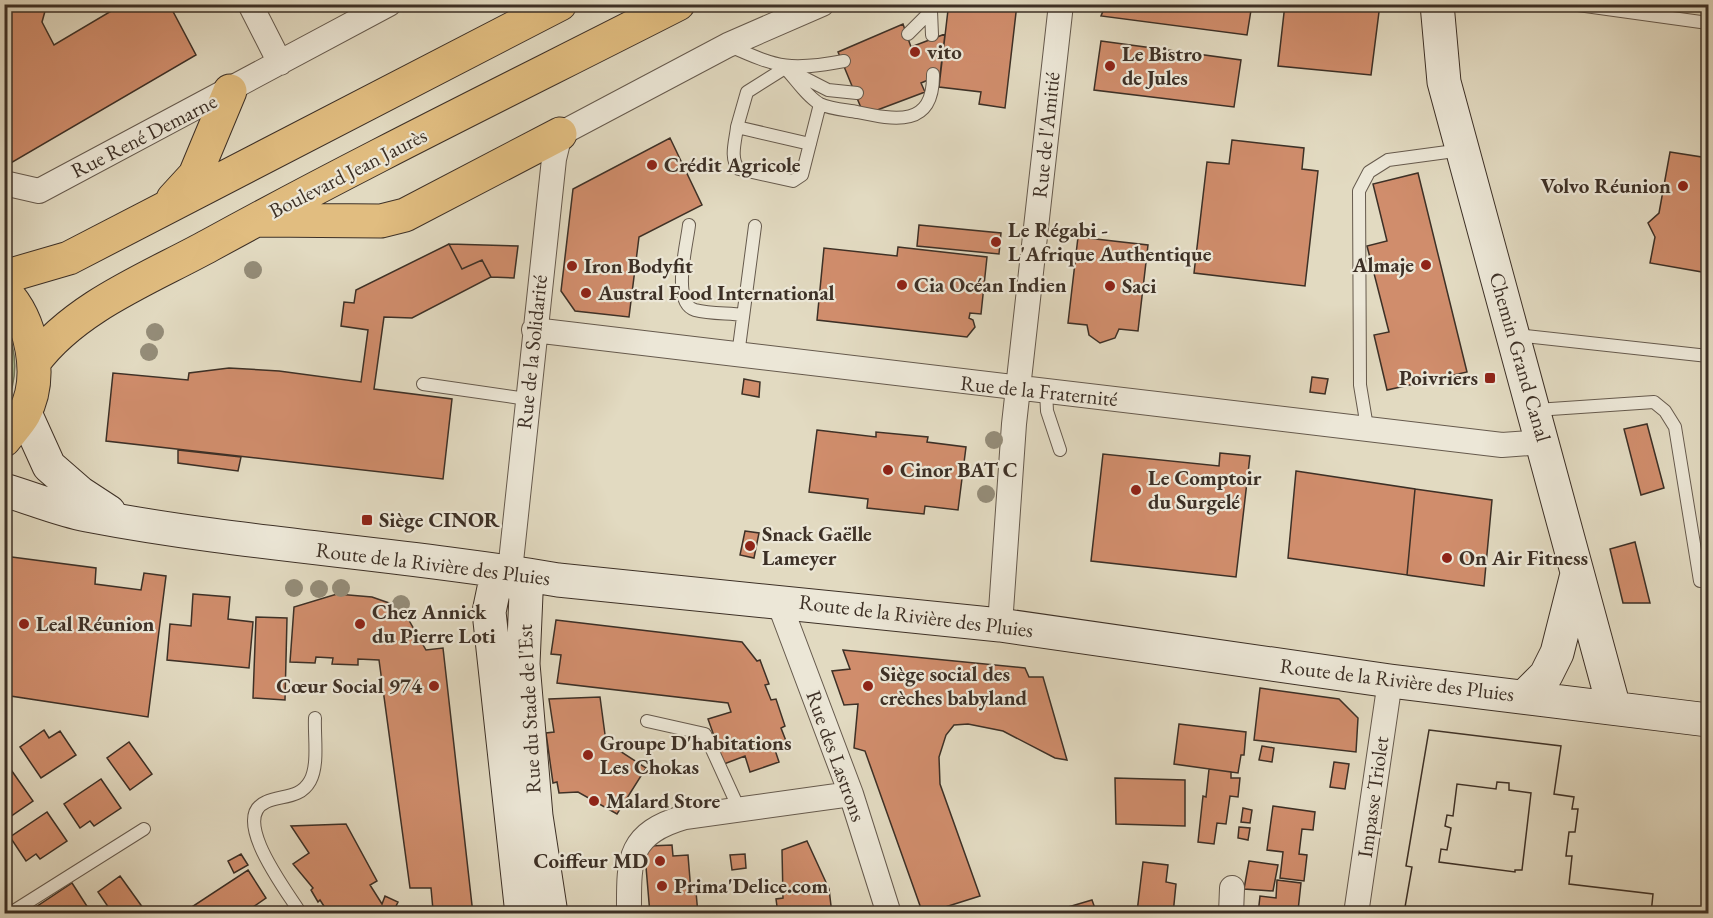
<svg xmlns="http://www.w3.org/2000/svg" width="1713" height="918" viewBox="0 0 1713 918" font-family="'EB Garamond',serif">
<rect width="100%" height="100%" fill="#e2dac1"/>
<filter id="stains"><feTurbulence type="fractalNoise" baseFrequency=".00333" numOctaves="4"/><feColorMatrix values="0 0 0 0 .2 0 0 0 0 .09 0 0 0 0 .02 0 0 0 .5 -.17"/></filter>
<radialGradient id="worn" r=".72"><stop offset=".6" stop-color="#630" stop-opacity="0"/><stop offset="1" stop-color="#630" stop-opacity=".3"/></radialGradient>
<path fill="#b3c093" stroke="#78785c" stroke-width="1.5" d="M5,324C18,354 18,378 5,408Z"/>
<path fill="#d08d6c" stroke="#3d3026" stroke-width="1.5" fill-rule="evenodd" d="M4,4H47L42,22L54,45L123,4H169L196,55L4,167Z
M965,4H1017L1005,108L979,104L981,92L939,87L948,10Z
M1106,4H1252L1247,35L1101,16Z
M1285,4H1380L1371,75L1278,66Z
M903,24L911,47L945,34L940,75L921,83L925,92L864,115L838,52Z
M1101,41L1241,60L1234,107L1094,90Z
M670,138L702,205L639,237L629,317L575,311L561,291L573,189Z
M1232,140L1304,148L1302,169L1318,171L1305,286L1194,273L1207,162L1229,164Z
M1670,152L1708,158V273L1650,263L1655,237L1648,223L1659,213Z
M1418,173L1467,372L1387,390L1374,335L1389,332L1367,246L1387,241L1373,184Z
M919,225L1001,233L999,254L917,246Z
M1078,237L1148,245L1138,331L1119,329L1115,338L1100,343L1089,335L1087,325L1068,323Z
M449,244L462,269L482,260L491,277L412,318L384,317L374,389L452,399L443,479L106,441L113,373L188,380L189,373L229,368L279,371L361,382L368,330L341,326L344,302L354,303L356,290Z
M449,244L518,246L514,278L491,277L482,260L462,269Z
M898,247L987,257L981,314L970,313L969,318L973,320L975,327L967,337L817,320L824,248L897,256Z
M1312,377L1328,379L1325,394L1310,392Z
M744,379L760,382L759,397L742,394Z
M1647,424L1664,488L1641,495L1624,429Z
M817,430L876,437V432L928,437L927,442L966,447L958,510L925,506L924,514L867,508L868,499L809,492Z
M178,450L241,457L238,471L178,463Z
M1220,453L1250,456L1236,577L1091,561L1103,454L1219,466Z
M1296,471L1415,489L1407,575L1288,558Z
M1415,489L1492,500L1484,586L1407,575Z
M745,531L759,533L754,558L740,555Z
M1635,542L1650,603H1623L1610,549Z
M4,556L96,568L95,584L141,590L144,573L166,576L148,717L4,695Z
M193,594L230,597L228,619L253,622L249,668L167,660L170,624L191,626Z
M337,594L372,597L392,604L407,617L426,650L443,648L473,914H329L320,900L318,902L311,890L313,888L293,864L309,853L291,826L346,824L377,881L370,885L382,904L385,896L398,902L394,910L421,907V912L433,910L431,888H410L379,660L358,659V665L332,664L333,658L316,657L315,663L290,662L294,607Z
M256,617L287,618L285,700L253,698Z
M556,620L742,642L757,661L760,660L769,684L765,685L771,700L776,699L785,726L781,728L786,741L774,747L779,762L750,772L745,756L724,764L708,719L731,712L728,703L557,683L561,655L551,654Z
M843,650L1025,668L1029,677H1043L1067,760L1055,758L1003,731L968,724L954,725L946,735L939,757L940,784L980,896L923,914L865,751L854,748L858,704L844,705L832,671L850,669Z
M1260,688L1339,699L1358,718L1356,752L1254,740Z
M600,697L606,742L646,768L617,814L578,792L559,793L557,782L553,783L546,733L554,732L549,699Z
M1179,724L1246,732L1244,755H1241L1238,773L1174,764Z
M44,730L49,738L60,731L76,755L41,778L20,747Z
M1429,730L1561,746L1554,794L1574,797L1572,809H1578L1575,832H1569L1566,856H1572L1569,884L1653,894L1651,914H1460L1405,907L1412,867L1406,866ZM1497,782L1509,783V790L1531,793L1522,870H1515V872L1439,862L1441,849L1447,850L1451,828L1445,826L1447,815L1453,816L1457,784L1496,789Z
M1429,730L1561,746L1554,794L1574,797L1572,809H1578L1575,832H1569L1566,856H1572L1569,884L1653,894L1651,914H1460L1405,907L1412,867L1406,866Z
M129,742L152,774L130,790L107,758Z
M1262,746L1274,748L1272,762L1259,760Z
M1334,762L1349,764L1345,789L1330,787Z
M7,764L33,801L4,821V766Z
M1209,769L1231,772V778H1240L1238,797L1230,796L1226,824L1217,823L1214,844L1198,842L1203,796L1206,797Z
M1115,778L1185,780V826L1116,824Z
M101,779L121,808L94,826L90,821L80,828L64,804Z
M1497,782L1509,783V790L1531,793L1522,870H1515V872L1439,862L1441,849L1447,850L1451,828L1445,826L1447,815L1453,816L1457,784L1496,789Z
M1273,806L1315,812L1313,830L1302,829L1299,854L1307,855L1304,881L1280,878L1283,852L1267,850Z
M1243,808L1252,810L1250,823L1241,822Z
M47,812L67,841L40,859L36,854L26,861L10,837Z
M1239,827L1250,828L1248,840L1238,838Z
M807,841L829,889L832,914H778L776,899L783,898L782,850Z
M672,845L673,856L688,855L691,892H696L698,914H650L645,855L649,846Z
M241,854L248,865L234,873L228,861Z
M745,854L746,868L732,870L730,855Z
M1249,861L1278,865L1273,891L1244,889Z
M1143,862L1168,865L1166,882L1176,884L1173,914L1137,912Z
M248,870L266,898L243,914H181Z
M120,876L143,908L136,914H113L98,892Z
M1277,880L1301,883L1298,911L1308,914H1258L1260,896L1276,898Z
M72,883L92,914H27V913Z
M1092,900L1097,914H1051V912Z"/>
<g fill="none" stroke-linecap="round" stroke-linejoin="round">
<g stroke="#665a4d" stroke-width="14">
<path id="lane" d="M1571,4L1708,23
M931,11L932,35
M908,34L931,11L934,4
M730,46C779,68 791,71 844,61
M785,68L747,92L737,127L810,144
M857,93L828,90L785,68C795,78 807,97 820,104C830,109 846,110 857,112C895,120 934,128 933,74
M737,127C736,139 729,159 739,169L793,181L802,175L820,104
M689,225C687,244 671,303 695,310C710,314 728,313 743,315
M1516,335L1708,356
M738,355L755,226
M423,384L527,399
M1046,391L1047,411L1060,450
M1536,410L1654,402L1665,411L1675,427L1700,581
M1367,427L1360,385L1359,191L1369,172L1388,160L1462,150
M647,721L705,734L740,811
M9,914L144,829
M301,914C289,894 229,818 266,802C281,795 300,799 310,781C319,765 314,736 315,718"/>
</g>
<g stroke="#665a4d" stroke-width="26">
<path id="street" d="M250,4L280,63
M4,183L39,191L389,4
M534,330L1502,445L1544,442
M510,571L554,159L560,134L728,45L822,4
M778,600L851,794L889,914
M1000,625L1014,424L1061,4
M629,914C629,861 626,834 685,817L851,794
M1231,914L1232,888
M1356,914L1390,681"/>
</g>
<g stroke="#3d3026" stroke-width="35">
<path id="secondary" d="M1437,4L1444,82L1614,708
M25,413L49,466L80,493L109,512
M4,490C32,498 59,510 87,515C243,545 402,553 558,580L1000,625L1390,681L1708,720
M510,571L494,588L489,612L522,914
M510,571L526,594L523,664L536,816L551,914
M1524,697L1546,675L1557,653L1577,574"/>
</g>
<g stroke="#3d3026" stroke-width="35">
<path id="primary" d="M173,199L195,175L230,91
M260,220L381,221L405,215L560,134
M4,277L69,258L560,4
M4,291C32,320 44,377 24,414C19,423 11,431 4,440
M34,362C76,306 150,278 210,245C363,161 521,84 678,4"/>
</g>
<use href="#lane" stroke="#ece7d7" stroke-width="12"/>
<use href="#street" stroke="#ece7d7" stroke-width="24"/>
<use href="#secondary" stroke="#ece7d7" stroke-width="33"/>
<use href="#primary" stroke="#e1bd80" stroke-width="33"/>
</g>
<g fill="#948c78">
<circle cx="253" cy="270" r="9"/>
<circle cx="155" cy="332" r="9"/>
<circle cx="149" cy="352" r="9"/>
<circle cx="994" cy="440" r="9"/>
<circle cx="986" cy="494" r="9"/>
<circle cx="294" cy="588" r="9"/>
<circle cx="341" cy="588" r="9"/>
<circle cx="319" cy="589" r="9"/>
<circle cx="401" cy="604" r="9"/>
</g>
<g fill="#8f2418" stroke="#ece7d7" stroke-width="2">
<circle cx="915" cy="52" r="6"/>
<circle cx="1110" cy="66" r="6"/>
<circle cx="652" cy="165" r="6"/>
<circle cx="1683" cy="186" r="6"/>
<circle cx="996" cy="242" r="6"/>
<circle cx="1426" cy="265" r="6"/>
<circle cx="572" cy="266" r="6"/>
<circle cx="902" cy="285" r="6"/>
<circle cx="1110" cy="286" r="6"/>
<circle cx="586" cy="293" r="6"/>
<rect x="1484" y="372" width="12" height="12" rx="3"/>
<circle cx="888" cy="470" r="6"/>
<circle cx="1136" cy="490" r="6"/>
<rect x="361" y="514" width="12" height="12" rx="3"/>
<circle cx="750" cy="546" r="6"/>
<circle cx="1447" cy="558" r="6"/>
<circle cx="24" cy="624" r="6"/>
<circle cx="360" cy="624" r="6"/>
<circle cx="434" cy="686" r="6"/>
<circle cx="868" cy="686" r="6"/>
<circle cx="588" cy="755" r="6"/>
<circle cx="594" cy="801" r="6"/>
<circle cx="660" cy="861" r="6"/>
<circle cx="662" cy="886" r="6"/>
</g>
<g text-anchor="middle" stroke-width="4.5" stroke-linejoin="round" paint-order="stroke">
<g font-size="21" font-weight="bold" fill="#3d3026" stroke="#ece7d7" text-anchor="start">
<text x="927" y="59">vito</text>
<text x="1122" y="61">Le Bistro<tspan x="1122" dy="24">de Jules</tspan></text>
<text x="664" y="172">Crédit Agricole</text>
<text x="1671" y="193" text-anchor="end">Volvo Réunion</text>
<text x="1008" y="237">Le Régabi -<tspan x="1008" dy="24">L'Afrique Authentique</tspan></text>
<text x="1414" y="272" text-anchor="end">Almaje</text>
<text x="584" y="273">Iron Bodyfit</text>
<text x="914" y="292">Cia Océan Indien</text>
<text x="1122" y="293">Saci</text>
<text x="598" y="300">Austral Food International</text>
<text x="1478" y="385" text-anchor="end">Poivriers</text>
<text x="900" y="477">Cinor BAT C</text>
<text x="1148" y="485">Le Comptoir<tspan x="1148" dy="24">du Surgelé</tspan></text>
<text x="379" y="527">Siège CINOR</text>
<text x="762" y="541">Snack Gaëlle<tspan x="762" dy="24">Lameyer</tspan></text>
<text x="1459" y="565">On Air Fitness</text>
<text x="372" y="619">Chez Annick<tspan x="372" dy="24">du Pierre Loti</tspan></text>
<text x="36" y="631">Leal Réunion</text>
<text x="880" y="681">Siège social des<tspan x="880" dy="24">crèches babyland</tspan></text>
<text x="422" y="693" text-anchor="end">Cœur Social 974</text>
<text x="600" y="750">Groupe D'habitations<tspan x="600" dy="24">Les Chokas</tspan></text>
<text x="606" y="808">Malard Store</text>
<text x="648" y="868" text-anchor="end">Coiffeur MD</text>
<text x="674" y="893">Prima'Delice.com</text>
</g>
<g font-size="21" fill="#3d3026" stroke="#ece7d7">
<text transform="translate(1046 135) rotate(-84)" y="7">Rue de l'Amitié</text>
<text transform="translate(144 136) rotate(-27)" y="7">Rue René Demarne</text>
<text transform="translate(348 173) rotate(-27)" y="7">Boulevard Jean Jaurès</text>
<text transform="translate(532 352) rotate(-84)" y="7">Rue de la Solidarité</text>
<text transform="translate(1520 357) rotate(74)" y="7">Chemin Grand Canal</text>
<text transform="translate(1039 391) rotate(6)" y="7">Rue de la Fraternité</text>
<text transform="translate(433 564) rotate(7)" y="7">Route de la Rivière des Pluies</text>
<text transform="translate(916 616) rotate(7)" y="7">Route de la Rivière des Pluies</text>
<text transform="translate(1397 680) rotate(7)" y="7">Route de la Rivière des Pluies</text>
<text transform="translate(529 709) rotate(-93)" y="7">Rue du Stade de l'Est</text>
<text transform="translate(836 756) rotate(70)" y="7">Rue des Lastrons</text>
<text transform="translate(1373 797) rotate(-82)" y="7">Impasse Triolet</text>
</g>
</g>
<rect width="1713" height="918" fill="none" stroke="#e2dac1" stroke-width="24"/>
<rect x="6" y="6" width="1701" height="906" fill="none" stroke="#3d3026" stroke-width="3"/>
<rect x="12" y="12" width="1689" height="894" fill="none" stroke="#3d3026" stroke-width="1.5"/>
<rect width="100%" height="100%" filter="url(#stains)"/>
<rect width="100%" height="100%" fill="url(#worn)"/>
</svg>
